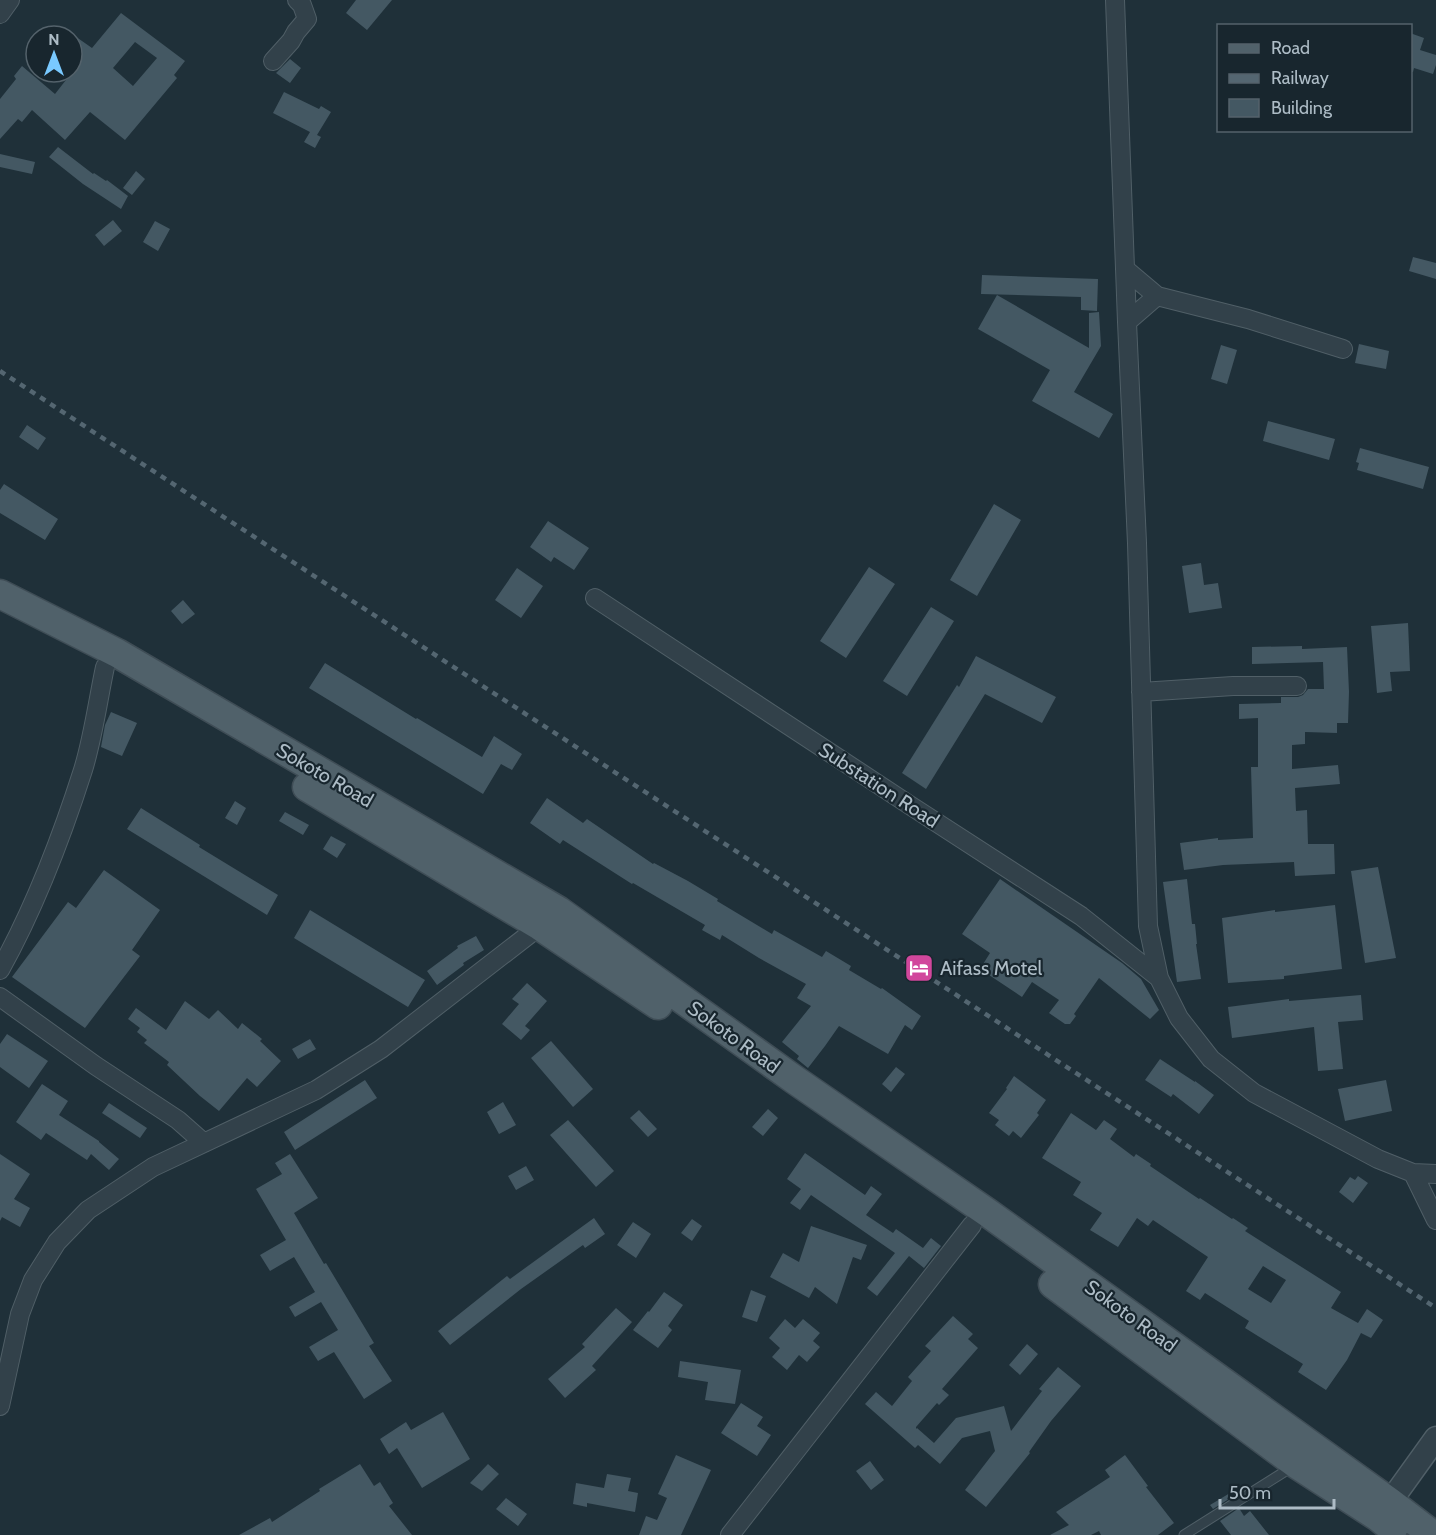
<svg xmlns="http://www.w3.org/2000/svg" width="1436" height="1535" viewBox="0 0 1436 1535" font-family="Cabin,sans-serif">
<rect width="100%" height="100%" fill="#1f3039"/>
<path fill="#445863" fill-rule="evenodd" d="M356,0H392L367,30L346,13Z
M121,13L185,61L174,75L177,78L125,140L90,112L65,140L32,110L22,122L18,119L0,139V99L16,79L14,76L22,66L55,94L80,62L72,56V34L92,48ZM135,42L157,58L133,86L113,68Z
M1410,33L1424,38L1420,50L1436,55V65L1433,74L1414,68L1413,72H1410Z
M290,59L301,68L290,83L276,73Z
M284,92L319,109L321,106L331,112L317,135L321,137L315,148L304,142L310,132L273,113Z
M58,147L93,174L94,173L106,181L107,180L128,196L121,209L83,184L49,157Z
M0,154L35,162L32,174L0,167Z
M136,171L145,179L132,195L123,188Z
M113,220L122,231L104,246L95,235Z
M155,221L170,229L158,251L143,242Z
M1413,257L1436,263V279L1409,271Z
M982,275L1098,279L1097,311L1081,310V297L981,294Z
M997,295L1089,348V313L1099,312L1101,346L1074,392L1113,414L1099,438L1032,401L1050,370L978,329Z
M1359,344L1389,351L1386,369L1355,363Z
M1221,345L1237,350L1227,384L1211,379Z
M1268,421L1335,439L1329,460L1263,441Z
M27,425L46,438L38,450L19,437Z
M1360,448L1429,467L1423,489L1357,470L1359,463L1356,462Z
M4,484L58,519L45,540L0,513V490Z
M994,504L1021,520L977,596L950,580Z
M548,521L589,548L574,570L554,557L551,562L530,547Z
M1201,563L1204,585L1218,583L1222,608L1189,613L1182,566Z
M869,567L895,584L846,658L820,641Z
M517,568L543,586L521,618L495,600Z
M183,600L195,614L182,624L171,611Z
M931,607L954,621L907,696L883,681Z
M1408,623L1410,671L1390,672L1392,691L1377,693L1371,626Z
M1302,646V649L1347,647L1349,692L1348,723H1337V733L1305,732V744L1292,745V769L1338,765L1340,784L1295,788L1296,811L1307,810L1308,844H1334L1335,874L1295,876L1294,862L1223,865L1184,870L1180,843L1218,838V840L1253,838L1251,767H1258V718L1239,719V704L1281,703V697H1298L1303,695L1308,689H1324L1323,662L1252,664V647Z
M976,656L1056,697L1042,723L985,694L926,789L902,773L957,685L959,687Z
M325,663L416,719L417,718L482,757L494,736L522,754L512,770L501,764L483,794L309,688Z
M111,712L137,723L122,756L101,747L105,725Z
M547,798L583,823L587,819L653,864L654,863L688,881L718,899L717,901L772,934L774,930L822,957L826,951L851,966L849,970L881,989L882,988L921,1016L912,1030L905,1025L888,1054L839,1026L825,1046L808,1068L797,1059L799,1056L782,1042L811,1006L797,998L806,984L759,958L722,935L720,940L702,930L705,925L633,883L632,884L563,840L560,844L530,823Z
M235,801L246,808L237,825L225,818Z
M141,808L200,845L199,847L278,895L267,915L127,829Z
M285,812L309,825L303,835L279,821Z
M331,836L346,844L337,858L323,849Z
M1378,867L1396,958L1365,963L1351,871Z
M104,870L160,910L132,950L140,956L85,1028L12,977L68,902L76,908Z
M1000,879L1122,963L1141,979L1159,1010L1150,1019L1099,978L1074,1014L1076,1016L1070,1024H1065L1049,1013L1059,1000L1032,982L1022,997L980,969L990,953L962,934Z
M1187,879L1192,924H1195L1197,944H1196L1201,979L1177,982L1163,882Z
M1335,905L1342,969L1284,976V979L1228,983L1222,918L1275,910V912Z
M310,910L425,980L408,1007L294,938Z
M476,936L484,950L463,963L464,965L437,985L427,971L458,948L457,946Z
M527,983L547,1001L525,1026L530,1030L521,1040L502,1024L519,1004L512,999Z
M1361,995L1363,1020L1338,1022L1343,1069L1318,1071L1314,1027L1232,1038L1228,1007L1289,999V1001Z
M185,1001L209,1019L218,1010L238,1029L242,1023L262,1039L260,1041L281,1061L257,1087L247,1078L219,1111L200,1096L167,1065L169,1062L144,1043L147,1040L137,1032L140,1028L128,1019L136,1008L166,1030Z
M7,1034L48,1061L29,1088L0,1067V1044Z
M310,1039L316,1049L298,1059L292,1049Z
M551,1041L593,1089L573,1107L531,1058Z
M1160,1059L1195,1082V1081L1214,1095L1199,1114L1173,1094L1171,1097L1145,1080Z
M896,1067L905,1074L891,1092L882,1084Z
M1014,1076L1046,1100L1037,1113L1039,1115L1021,1138L1013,1131L1009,1136L995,1125L999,1120L989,1113L1007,1089L1006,1088Z
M365,1080L377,1098L295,1150L284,1132Z
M1386,1080L1392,1111L1345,1121L1338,1089Z
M42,1084L68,1101L59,1115L99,1141V1142L119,1159L109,1170L91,1154L87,1160L46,1133L41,1140L16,1122Z
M503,1102L516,1125L499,1134L487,1112Z
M109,1103L147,1128L140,1138L102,1113Z
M768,1109L778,1118L763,1136L752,1127Z
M639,1110L657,1129L648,1137L630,1118Z
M1071,1113L1096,1130L1104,1120L1117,1129L1110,1139L1134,1157L1136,1154L1151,1164L1150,1166L1199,1199L1200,1198L1232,1219L1233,1218L1248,1228L1245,1231L1341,1292L1331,1308L1358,1323L1367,1309L1383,1320L1371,1338L1361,1333L1347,1360L1326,1390L1298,1372L1303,1364L1245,1328L1249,1321L1205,1293L1200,1300L1186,1291L1208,1257L1153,1220L1148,1226L1137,1218L1118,1247L1090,1230L1102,1213L1073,1195L1081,1182L1042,1158ZM1263,1266L1286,1280L1271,1303L1248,1289Z
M568,1120L614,1171L596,1187L550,1135Z
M805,1153L865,1195L871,1186L882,1194L866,1215L893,1233L896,1229L923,1248L931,1238L941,1246L924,1268L909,1256L877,1296L867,1288L895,1253L811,1195L800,1210L790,1203L801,1189L787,1179Z
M0,1154L30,1174L14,1199L30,1208L20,1227L2,1217L0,1221Z
M290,1154L318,1198L294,1213L324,1264L326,1263L374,1343L369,1346L392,1381L364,1399L334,1352L318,1361L309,1347L338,1330L321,1302L295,1317L289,1307L315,1292L294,1257L270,1271L260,1255L286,1240L256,1189L282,1174L275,1163Z
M526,1166L534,1180L516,1190L508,1176Z
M1358,1176L1368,1183L1353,1203L1339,1192L1350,1177L1355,1180Z
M594,1218L605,1234L585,1248L583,1245L521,1289L450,1345L438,1331L507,1276L510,1279Z
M692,1219L702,1226L692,1241L681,1233Z
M633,1222L651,1234L636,1258L617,1245Z
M811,1226L867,1245L861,1260L853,1257L837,1304L815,1287L809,1298L770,1277L783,1253L799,1262Z
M751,1290L766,1296L757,1322L742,1317Z
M664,1292L683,1305L668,1326L672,1330L658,1348L633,1330L648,1311L649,1312Z
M616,1308L632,1322L592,1366L596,1370L565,1398L548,1379L585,1347L582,1344Z
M953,1316L973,1334L968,1339L978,1348L942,1389L949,1395L939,1405L937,1403L916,1427V1429L917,1428L934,1443L956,1418L1004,1406L1011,1431L1042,1391L1039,1389L1058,1367L1081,1386L1051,1421L1029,1452L1030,1453L986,1507L965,1490L995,1451L990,1431L962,1438L940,1464L918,1445L915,1448L865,1404L876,1392L892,1406L912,1381L908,1377L931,1351L925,1346Z
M785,1319L795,1328L803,1319L820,1333L813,1341L820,1347L807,1362L799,1355L787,1370L772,1357L780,1348L769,1338Z
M1027,1344L1038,1354L1020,1375L1009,1365Z
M680,1361L741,1370L735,1404L705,1400L708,1382L678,1377Z
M741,1403L763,1417L757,1426L771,1435L757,1456L721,1433Z
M443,1412L470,1459L422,1488L397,1448L389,1454L380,1439L406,1422L411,1430Z
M676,1455L711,1470L681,1535H639L646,1516L657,1520L667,1498L658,1494Z
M1125,1455L1148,1486L1146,1487L1174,1523L1158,1535H1101L1099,1531L1091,1535H1050L1069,1525L1056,1512L1110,1477L1105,1470Z
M870,1461L884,1480L871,1490L856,1471Z
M360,1464L374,1486L380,1482L393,1503L389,1506L412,1535H239L270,1518L272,1522L320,1491L319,1489Z
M488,1464L499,1474L482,1491L470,1483Z
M607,1474L631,1478L628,1491L638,1493L635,1512L587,1503V1507L573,1504L576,1483L604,1488Z
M1230,1493L1232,1497L1213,1509L1210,1505Z
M506,1498L527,1514L518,1526L496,1509Z
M1239,1508L1244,1516L1250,1511L1269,1535H1231L1220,1521Z"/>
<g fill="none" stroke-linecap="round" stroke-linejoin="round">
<g stroke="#505f67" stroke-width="11">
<path id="service" d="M1184,1535L1292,1467"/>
</g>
<g stroke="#505f67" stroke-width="20">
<path id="minor" d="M1115,0L1127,322L1137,543L1148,926L1159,978L1179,1018L1211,1059L1254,1093L1378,1159L1413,1173L1436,1174
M0,14L10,0
M273,61L291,41L296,32L307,19L302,5L297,0
M1125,269L1157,296L1248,319L1343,349
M1127,322L1157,296
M595,598L908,804L1081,916L1159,978
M1141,692L1233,686H1297
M0,970C35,907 61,839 83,770C93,738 98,700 105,667
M0,997L96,1066L178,1120L204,1143
M1413,1173L1436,1220
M0,1406L20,1314L33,1280L57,1242L88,1210L153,1167L316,1090L381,1049L540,926
M730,1535L972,1225"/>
</g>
<g stroke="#505f67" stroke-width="25">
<path id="tertiary" d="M1390,1502L1436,1438"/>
</g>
<g stroke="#3f4d56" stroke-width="31">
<path id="primary" d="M0,594L117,653L559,911L795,1080L988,1213L1390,1502L1433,1535
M307,787L540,926L658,1005
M1053,1284L1296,1464L1378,1517L1393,1529"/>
</g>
<use href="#service" stroke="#32414a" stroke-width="9"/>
<use href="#minor" stroke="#32414a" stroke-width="18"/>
<use href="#tertiary" stroke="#32414a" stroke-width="22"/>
<use href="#primary" stroke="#50616a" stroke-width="28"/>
<path stroke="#546671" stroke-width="4.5" stroke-dasharray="6 6" stroke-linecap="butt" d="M0,371L1436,1308"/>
</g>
<defs>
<g id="hotel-square" transform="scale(1.5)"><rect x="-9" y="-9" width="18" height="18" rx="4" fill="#d1479c" stroke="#18262e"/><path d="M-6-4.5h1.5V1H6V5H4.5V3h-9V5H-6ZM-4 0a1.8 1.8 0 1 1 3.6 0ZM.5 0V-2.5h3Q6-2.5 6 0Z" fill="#fff"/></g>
</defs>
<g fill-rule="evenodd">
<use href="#hotel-square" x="919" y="968"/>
</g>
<g text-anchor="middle" stroke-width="4.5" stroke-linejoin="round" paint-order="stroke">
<g font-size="20" fill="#adbcc6" stroke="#18262e">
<text transform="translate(325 775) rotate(30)" y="7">Sokoto Road</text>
<text transform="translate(879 785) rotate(33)" y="7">Substation Road</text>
<text transform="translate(734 1037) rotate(36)" y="7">Sokoto Road</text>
<text transform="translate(1131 1316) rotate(36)" y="7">Sokoto Road</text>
</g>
<g font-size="20" fill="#adbcc6" stroke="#18262e" text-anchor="start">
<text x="940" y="975">Aifass Motel</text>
</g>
</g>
<rect x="1217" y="24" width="195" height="108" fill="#18262e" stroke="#54626b" stroke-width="1.5"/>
<rect x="1229" y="44" width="30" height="9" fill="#50616a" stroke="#54626b" stroke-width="1.5"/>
<text x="1271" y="54" font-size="18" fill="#adbcc6">Road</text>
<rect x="1229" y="74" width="30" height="9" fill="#546671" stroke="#54626b" stroke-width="1.5"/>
<text x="1271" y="84" font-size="18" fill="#adbcc6">Railway</text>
<rect x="1229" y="99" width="30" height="18" fill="#445863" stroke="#54626b" stroke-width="1.5"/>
<text x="1271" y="114" font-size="18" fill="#adbcc6">Building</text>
<g transform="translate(54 54)"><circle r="28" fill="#18262e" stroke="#54626b" stroke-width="1.5"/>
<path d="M0-4.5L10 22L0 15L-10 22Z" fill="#79c9ff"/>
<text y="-9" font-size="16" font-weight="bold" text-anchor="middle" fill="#adbcc6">N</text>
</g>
<path d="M1220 1499v9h114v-9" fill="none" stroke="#adbcc6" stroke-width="3"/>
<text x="1229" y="1499" font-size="18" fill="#adbcc6" stroke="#18262e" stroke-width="4.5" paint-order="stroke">50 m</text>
</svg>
